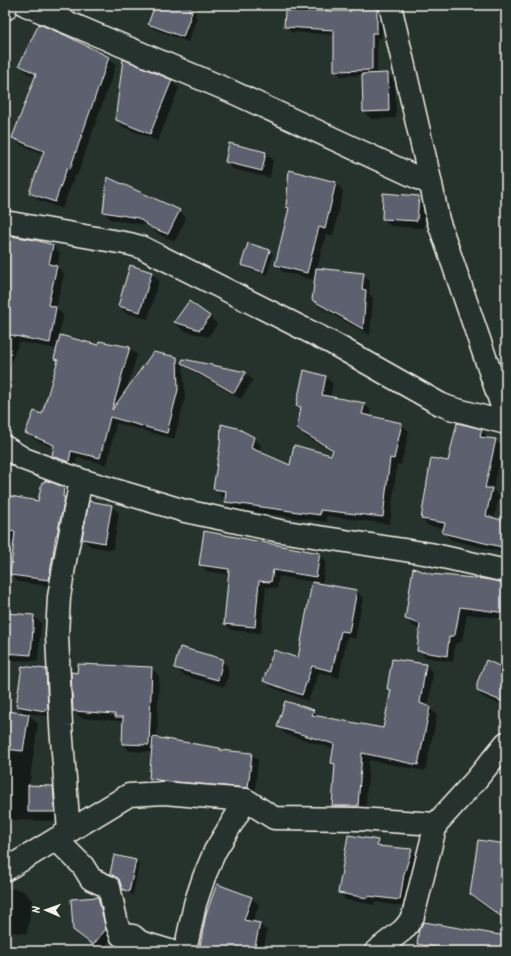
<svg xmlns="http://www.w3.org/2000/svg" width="511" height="956" viewBox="0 0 511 956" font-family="Kalam,sans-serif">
<rect width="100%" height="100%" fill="#26332d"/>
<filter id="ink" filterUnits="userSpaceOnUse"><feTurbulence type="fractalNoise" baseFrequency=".025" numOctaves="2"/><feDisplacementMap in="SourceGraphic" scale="8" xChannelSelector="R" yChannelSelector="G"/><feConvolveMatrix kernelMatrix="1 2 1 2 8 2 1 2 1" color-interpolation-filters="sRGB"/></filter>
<g filter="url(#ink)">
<path fill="#0007" d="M156,5H199L195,15L197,18L188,42L154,29L149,23Z
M352,5H384L382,11V38H377V74H388L395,81L396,118L372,119L364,112L363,75L341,76L335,70V35L291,32L285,27L352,12Z
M108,58L116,65L77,176L75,175L62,209L38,200L30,192L44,154L21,145L13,138L36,77L27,73L20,65Z
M123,61L172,81L179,88L158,141L123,127L116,119Z
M229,145L266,153L273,160L270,178L233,169L226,162Z
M290,172L336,183L343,191L333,236L326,234L317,269L363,274L370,281L369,294L373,298L370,335L321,308L313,300L315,280L283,272L276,265L290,209L287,207Z
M418,197L426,204L424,228L390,226L383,219Z
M179,210L186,218L175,241L160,235L146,225L111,220L104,212Z
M5,235L53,246L60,253L57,267L64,274L56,308L63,315L58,341L99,346L100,342L130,348L137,355L126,391L176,358L182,364L183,360L245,373L253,380L241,399L190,370L183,363L185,398L174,439L116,423L107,465L77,457L75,468L60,463L53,456L54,448L33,439L26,432L43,416L58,362L55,359L57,349L19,342L5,377Z
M248,244L270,251L273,255L267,275L245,268L242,265Z
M131,266L152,273L159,280L148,319L126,313L119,305Z
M189,302L210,317L217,324L208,337L182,330L175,322Z
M326,377L333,384L330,397L364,404L371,411L370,417L402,424L409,432L401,465L397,464L390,524L327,516V522L233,509L226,501L227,497L221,496L214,488L253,437L261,445L259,452L291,467L331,456L333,452L305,436L298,429L301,410L297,406Z
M481,430L489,438V439L495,440L503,447L493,490L499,496L494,519L506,522V553L451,540L443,532L444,528L429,526L422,519L449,462Z
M64,488L71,496L56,587L18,582L11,574L15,545L5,543V502H39Z
M111,506L119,513L113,550L90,546L83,539Z
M320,554L326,561L322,585L356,591L363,598L355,639L347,637L339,678L319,672L308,701L271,687L264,680L298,660L313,582L279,576L277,588L266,587L261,633L231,630L225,623L230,575L207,571L200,565Z
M431,575L506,584V619L467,614L462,641L455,644L453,662L425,657L418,650L421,629L413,626L406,619Z
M33,616L41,623L38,661L5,660V622Z
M221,660L228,667V675L225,687L183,675L176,668Z
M393,660L426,665L433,673L428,707L437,715L425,771L369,760L365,813H340L333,806L336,767L332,763L334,749L285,734L278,726L314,711L321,718L383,729L391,692L389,689Z
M487,662L506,670V707L483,697L476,690Z
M152,668L159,676L157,739L219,749L221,751L251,754L258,760L255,794L156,785L150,778L152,752L130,751L123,744V724L121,721L81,718L74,711Z
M46,670L53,677L52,717L27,713L38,724L29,786L53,787L62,796L64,821L11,820V824H5V733L26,715L17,706Z
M506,764V776L501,771Z
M377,841L384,848L411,850L419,857L407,907L375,902V905L346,900L339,892Z
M506,845V921L478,902L471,894Z
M136,860L139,864L133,895L127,892L123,888L120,881L112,874Z
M217,885L252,898L259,905L252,923L259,924L267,931L263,951H207L201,946Z
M5,888L22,890L32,900L27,934L5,931Z
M98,898L105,905L112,937L102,951H100L82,937L74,929Z
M506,937V951H425L418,944Z"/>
<path fill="#5d606e" stroke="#f4f1e8" d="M155,5H191L189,10L192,12L183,37L148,24Z
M351,5H377V33H372V70L334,71V30L284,27L285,11H351Z
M39,24L67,36L109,57L70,169L67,168L55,202L29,193L44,151L12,138L36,74L19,65Z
M123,59L172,80L150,134L116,120V113Z
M388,73L389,111L363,112L362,74Z
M229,143L266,152L262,171L225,162Z
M289,170L336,182L325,229L319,227L307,273L275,265L289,208L286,207Z
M107,177L180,210L168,234L152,228L138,218L103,212Z
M383,193L419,196L417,221L382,219Z
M5,235L35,240L53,245L49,264L57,266L48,305L56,307L50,343L5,334Z
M248,243L270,250L263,272L241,265Z
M130,265L152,272L140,312L118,306Z
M316,268L364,273L362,289L366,290L363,329L312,300Z
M189,301L210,316L200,330L174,322Z
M60,335L98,345L99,341L130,347L112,410L153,352L177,357L178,390L167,433L110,417L100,458L71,451L69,462L52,456L54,445L25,433L34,411L42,414L58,360L54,359Z
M183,359L246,372L234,393L181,363Z
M304,370L326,376L322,395L365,403L362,414L402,423L394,459L390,458L383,517L320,510V515L225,502L226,491L213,489L220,445L221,424L237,428L254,437L251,448L290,465L294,445L331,455L333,450L297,429L301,407L296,406Z
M457,423L482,429L480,437L496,439L485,488H492L486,516L506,521V548L442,533L445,523L421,519L431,458L448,461Z
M45,480L64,487L63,497H65L57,535H56L49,580L10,575L15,532L5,530V495L38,501L42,482H45Z
M89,501L112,505L105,543L82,539Z
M204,531L320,553L316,577L273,570L271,582L259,581L255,627L224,624L229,569L199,565Z
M413,568L431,574L484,579L506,583V613L460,607L455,635L449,637L447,656L417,651L420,624L405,619Z
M312,582L357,590L349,632L341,631L332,671L312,666L302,695L263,681L274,650L298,658Z
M5,613L34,615L31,655L5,653Z
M180,647L223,659L218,680L174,668Z
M392,659L426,664L420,703L430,707L418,765L362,753L358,806H332L335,764L331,763L334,744L277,727L285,701L314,710L312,715L383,728L391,690L387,689Z
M486,660L506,669V703L477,691V683Z
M78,664L152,667L149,745L122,744L123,717H115V714L73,711L71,672L77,673Z
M22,666L46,669L48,709H45V711L16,706Z
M7,711L29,714L23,751L5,749V727Z
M153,737L220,748V750L252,753L248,788L163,781L149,778Z
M28,785L53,786L55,812H28Z
M348,835L378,840L377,846L412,849L404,874L400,900L368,896V898L338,893Z
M478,840L506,844V920L470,894Z
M114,855L136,860L129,892L122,889L119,879L110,874Z
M217,884L252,897L244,920L260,923L254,951H227L200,946L206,914Z
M98,897L106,929L93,945L73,930L71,899Z
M424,922L506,936V951H457L417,944L419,929Z"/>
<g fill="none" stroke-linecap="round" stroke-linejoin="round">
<g stroke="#f4f1e8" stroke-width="25">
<path id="street" d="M26,5L228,90L431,184
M390,5L431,184L438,220L506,418
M5,9L6,5
M5,222L130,244L141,247L332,343L440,404L450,408L506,423
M5,447L24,459L59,472L81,480L185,511L280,531L430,554L506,571
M69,832L61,726L57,635L59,597L66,555L81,480
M56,839L83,866L91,879L109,887L117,924L121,935L133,936L140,942L170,951
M5,870L129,795L164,793L246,800L274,818L358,819L436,824L475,781L506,743
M185,951L195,904L204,877L215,851L246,800
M376,951L403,930L408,924L413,916L436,824"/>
</g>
<use href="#street" stroke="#26332d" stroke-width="22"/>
</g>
</g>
<rect width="511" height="956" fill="none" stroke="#26332d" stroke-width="20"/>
<rect x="10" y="10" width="491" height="936" fill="none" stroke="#f4f1e8" stroke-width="1.5" filter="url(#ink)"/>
<g transform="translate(46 910) rotate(272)" stroke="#26332d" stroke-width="3" paint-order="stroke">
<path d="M0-3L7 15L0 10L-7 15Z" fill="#f4f1e8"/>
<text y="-6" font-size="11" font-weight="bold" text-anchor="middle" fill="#f4f1e8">N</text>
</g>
</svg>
